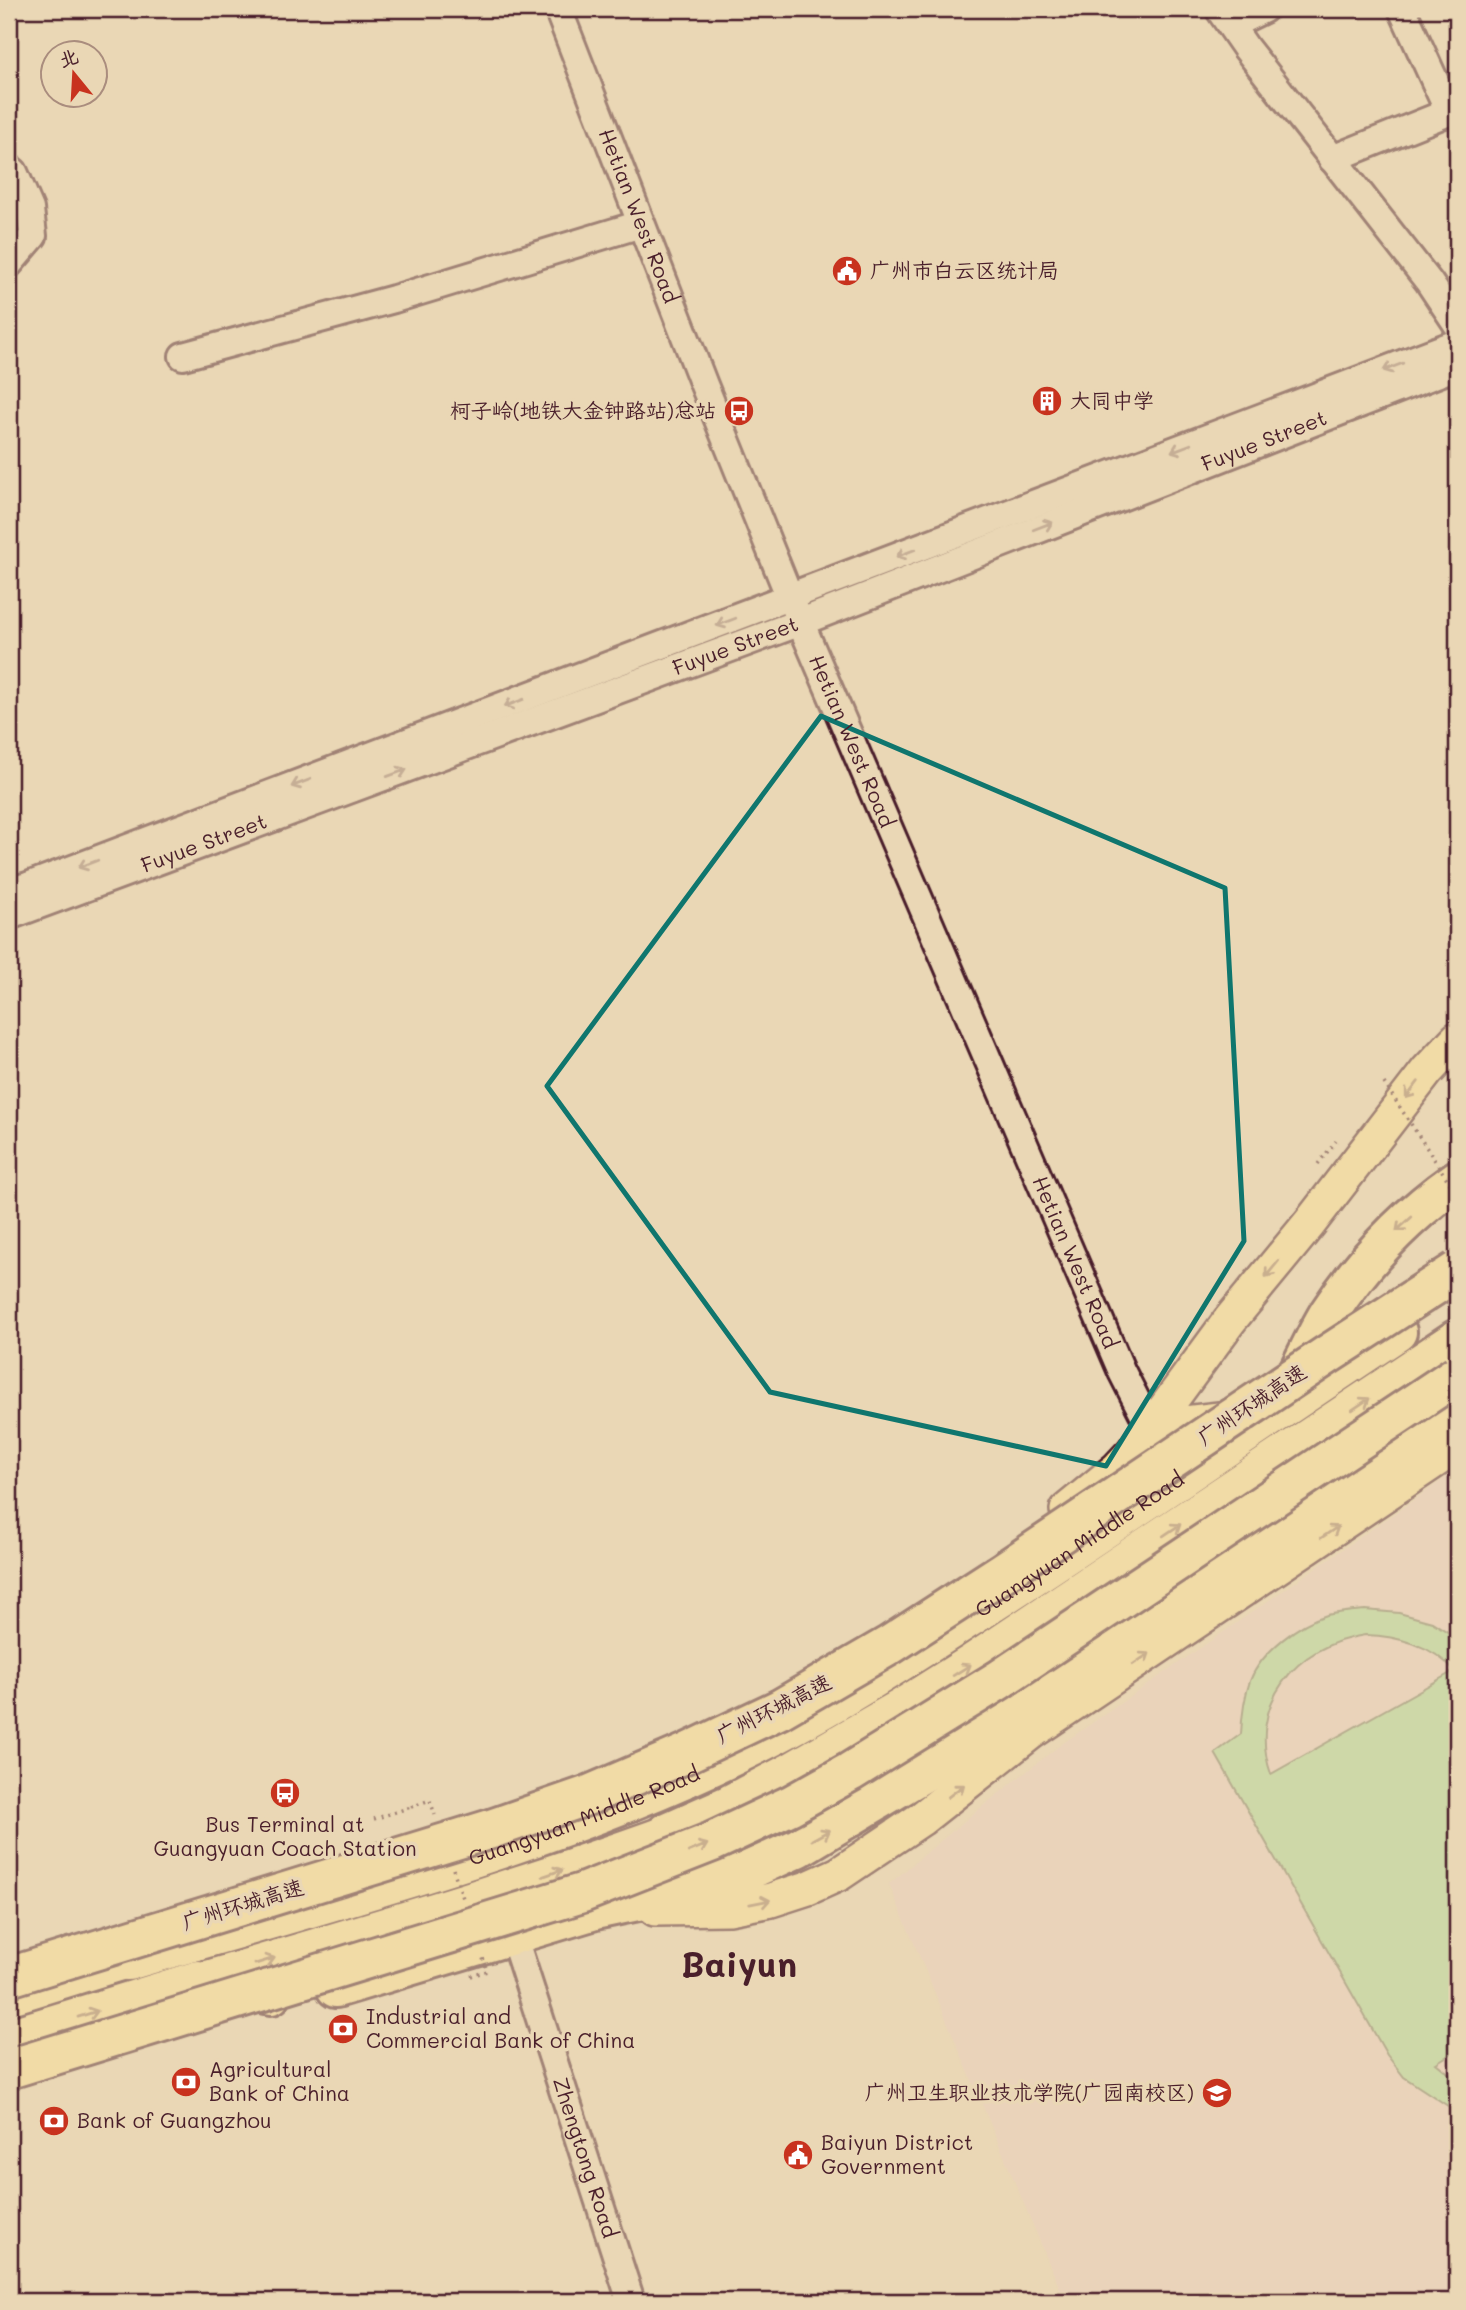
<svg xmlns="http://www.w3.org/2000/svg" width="1466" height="2310" viewBox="0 0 1466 2310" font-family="Mali,'LXGW WenKai TC',sans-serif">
<rect width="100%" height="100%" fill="#ead7b5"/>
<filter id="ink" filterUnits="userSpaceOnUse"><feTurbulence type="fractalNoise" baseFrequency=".0143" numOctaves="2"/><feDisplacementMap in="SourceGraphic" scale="14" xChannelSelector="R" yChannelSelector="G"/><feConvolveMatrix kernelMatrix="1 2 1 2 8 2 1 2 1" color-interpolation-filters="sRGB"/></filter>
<g filter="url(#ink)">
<path fill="#eacec1" d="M1457,1470V2301H1065L889,1884L974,1813L1059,1746Z"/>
<path fill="#aeda99" stroke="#7c7c62" stroke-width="2" fill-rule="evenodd" d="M1365,1610L1399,1613L1432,1622L1457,1638V2050L1436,2063L1457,2080V2112L1404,2077L1387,2055L1215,1753L1241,1734C1242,1715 1244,1698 1250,1681C1261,1652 1299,1623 1327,1615C1339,1612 1353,1611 1365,1610ZM1365,1635C1397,1636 1433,1645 1454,1671L1271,1774C1247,1705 1295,1645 1365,1635Z"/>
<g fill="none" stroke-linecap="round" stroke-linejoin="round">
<g stroke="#4a1f2b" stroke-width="32">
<g id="minor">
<path id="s1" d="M558,9L704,385L790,598L1122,1372L1150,1427"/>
<path d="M1219,9L1246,48L1429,282L1457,324"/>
<path d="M1231,25L1264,9"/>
<path d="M1332,159L1449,112L1402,9"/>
<path d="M9,168L14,172L30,209L33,236L9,264"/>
<path d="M183,356L394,299L641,224"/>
<path d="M9,891L28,886L1457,343"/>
<path id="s2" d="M9,916L801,622L1457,366"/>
<path id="s3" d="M513,1935L631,2301"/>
</g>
</g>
<g stroke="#4a1f2b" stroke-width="38">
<path id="major" d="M1150,1427L1237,1417
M1067,1510L1117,1469L1133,1452L1230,1320L1309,1224L1427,1071L1457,1039
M478,1897L542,1904
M655,1909L729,1908L771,1900L808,1888L839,1874L921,1819L1030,1733L1457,1446
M199,1980C356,1933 513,1888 667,1832
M9,1998L119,1964"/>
</g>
<g stroke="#4a1f2b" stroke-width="44">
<g id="highway">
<path d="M1291,1386C1304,1362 1315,1336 1329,1313C1363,1261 1406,1216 1457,1180"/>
<path d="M622,1880L667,1832L728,1805L793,1771L900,1709L973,1663L1457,1339"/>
<path id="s4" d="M73,1957L128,1961C337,1899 557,1844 752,1747C833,1707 910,1656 986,1607C1124,1518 1260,1423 1397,1332"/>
<path d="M336,1988L595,1910L706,1887L743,1873L798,1848L931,1768L1457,1416"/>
<path d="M9,2038L199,1980L271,1995"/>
</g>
</g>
<path stroke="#4a1f2b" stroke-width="3.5" stroke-dasharray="2 5" stroke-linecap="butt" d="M1318,1164L1336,1141
M374,1819L411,1807"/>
<use href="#minor" stroke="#ead7b5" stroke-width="26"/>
<use href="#major" stroke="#fadf96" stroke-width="33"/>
<use href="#highway" stroke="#fadf96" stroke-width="38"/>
<g stroke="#4a1f2b" stroke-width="44" stroke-linecap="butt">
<path id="highway-bridge" d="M9,1977L491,1829L589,1795L687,1753L780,1709L890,1645L1003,1572L1327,1355L1457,1271
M9,2069L582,1893L712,1842L791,1805L850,1772L999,1680L1457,1375"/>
</g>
<path stroke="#4a1f2b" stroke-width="3.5" stroke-dasharray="2 5" stroke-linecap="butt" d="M1384,1083L1457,1194
M411,1807L430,1800L435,1815
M453,1869L463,1898
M471,1976L487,1971L482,1955"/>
<use href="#highway-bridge" stroke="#fadf96" stroke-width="38"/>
</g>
<defs><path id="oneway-shaft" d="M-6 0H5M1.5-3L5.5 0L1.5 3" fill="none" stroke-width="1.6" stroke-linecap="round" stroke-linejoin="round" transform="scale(1.75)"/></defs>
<g stroke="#9a7b70">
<use href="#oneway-shaft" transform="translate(1393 367) rotate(159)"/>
<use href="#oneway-shaft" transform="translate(1181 448) rotate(159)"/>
<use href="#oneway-shaft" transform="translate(1043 526) rotate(-21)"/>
<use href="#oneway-shaft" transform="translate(906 553) rotate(159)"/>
<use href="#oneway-shaft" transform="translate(726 622) rotate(159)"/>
<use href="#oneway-shaft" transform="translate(514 703) rotate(159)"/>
<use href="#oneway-shaft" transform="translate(397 773) rotate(-20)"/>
<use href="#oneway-shaft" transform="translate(301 783) rotate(159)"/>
<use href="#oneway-shaft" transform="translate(88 864) rotate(159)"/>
</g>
<g stroke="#a27f60">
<use href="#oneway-shaft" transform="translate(1412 1090) rotate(127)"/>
<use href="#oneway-shaft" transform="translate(1404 1224) rotate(138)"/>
<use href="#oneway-shaft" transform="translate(1272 1269) rotate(129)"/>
<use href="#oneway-shaft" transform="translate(1361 1404) rotate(-34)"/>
<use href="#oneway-shaft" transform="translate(1172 1530) rotate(-34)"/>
<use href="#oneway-shaft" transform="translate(1330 1532) rotate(-34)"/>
<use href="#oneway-shaft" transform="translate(1141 1659) rotate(-34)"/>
<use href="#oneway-shaft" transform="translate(962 1670) rotate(-32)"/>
<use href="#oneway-shaft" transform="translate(956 1791) rotate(-38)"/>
<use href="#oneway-shaft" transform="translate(821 1835) rotate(-29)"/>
<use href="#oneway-shaft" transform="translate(698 1848) rotate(-22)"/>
<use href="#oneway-shaft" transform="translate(553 1873) rotate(-19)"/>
<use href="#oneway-shaft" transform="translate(760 1902) rotate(-11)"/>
<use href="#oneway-shaft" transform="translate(265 1961) rotate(-17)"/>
<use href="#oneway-shaft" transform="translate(88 2014) rotate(-17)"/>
</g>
</g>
<path d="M0 0H1466V2310H0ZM821,716L1225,888L1244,1241L1106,1466L770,1392L547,1086Z" fill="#ead7b5" fill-opacity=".55" fill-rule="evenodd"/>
<path fill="none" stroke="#0f766e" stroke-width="5" stroke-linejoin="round" d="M821,716L1225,888L1244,1241L1106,1466L770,1392L547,1086Z"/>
<defs>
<g id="civic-disc" transform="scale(1.575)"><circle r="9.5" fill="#c8321e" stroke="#ead7b5"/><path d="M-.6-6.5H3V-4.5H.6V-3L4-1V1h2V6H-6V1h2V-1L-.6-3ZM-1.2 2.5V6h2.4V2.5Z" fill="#fff"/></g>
<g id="building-disc" transform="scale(1.575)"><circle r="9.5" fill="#c8321e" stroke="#ead7b5"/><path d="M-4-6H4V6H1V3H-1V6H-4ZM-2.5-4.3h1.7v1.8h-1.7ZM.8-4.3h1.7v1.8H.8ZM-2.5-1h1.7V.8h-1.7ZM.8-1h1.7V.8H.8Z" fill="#fff"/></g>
<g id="bus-disc" transform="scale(1.575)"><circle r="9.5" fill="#c8321e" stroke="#ead7b5"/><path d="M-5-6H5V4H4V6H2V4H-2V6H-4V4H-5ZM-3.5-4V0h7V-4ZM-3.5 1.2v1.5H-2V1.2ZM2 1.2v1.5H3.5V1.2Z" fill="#fff"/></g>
<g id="bank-disc" transform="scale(1.575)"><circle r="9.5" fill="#c8321e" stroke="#ead7b5"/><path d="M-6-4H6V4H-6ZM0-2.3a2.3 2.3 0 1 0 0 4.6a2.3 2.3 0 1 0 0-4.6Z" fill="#fff"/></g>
<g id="university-disc" transform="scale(1.575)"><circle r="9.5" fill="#c8321e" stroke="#ead7b5"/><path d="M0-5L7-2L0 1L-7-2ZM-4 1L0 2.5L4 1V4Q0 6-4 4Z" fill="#fff"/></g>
</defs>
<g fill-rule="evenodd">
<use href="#civic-disc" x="847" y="271"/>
<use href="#building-disc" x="1047" y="401"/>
<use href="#bus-disc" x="739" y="411"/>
<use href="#bus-disc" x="285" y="1793"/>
<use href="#bank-disc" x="343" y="2029"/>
<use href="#bank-disc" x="186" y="2082"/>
<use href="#university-disc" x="1217" y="2093"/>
<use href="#bank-disc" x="54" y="2121"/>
<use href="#civic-disc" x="798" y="2155"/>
</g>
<g text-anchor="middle" stroke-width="7" stroke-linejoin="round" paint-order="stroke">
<g font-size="21" fill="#4a1f2b" stroke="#ead7b5">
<text dy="7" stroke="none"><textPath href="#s1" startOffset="222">Hetian West Road</textPath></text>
<text dy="7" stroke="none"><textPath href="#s2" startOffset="1342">Fuyue Street</textPath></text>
<text dy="7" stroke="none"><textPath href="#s2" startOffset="775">Fuyue Street</textPath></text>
<text dy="7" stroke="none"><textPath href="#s1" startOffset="789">Hetian West Road</textPath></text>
<text dy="7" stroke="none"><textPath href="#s2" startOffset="208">Fuyue Street</textPath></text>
<text dy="7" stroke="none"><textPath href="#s1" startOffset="1356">Hetian West Road</textPath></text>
<text transform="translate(1252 1405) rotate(-34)" y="7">广州环城高速</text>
<text dy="7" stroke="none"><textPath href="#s4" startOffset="1101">Guangyuan Middle Road</textPath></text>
<text transform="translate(774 1709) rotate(-27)" y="7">广州环城高速</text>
<text dy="7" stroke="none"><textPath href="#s4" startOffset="534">Guangyuan Middle Road</textPath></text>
<text transform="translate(243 1905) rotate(-17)" y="7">广州环城高速</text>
<text dy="7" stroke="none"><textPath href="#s3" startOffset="234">Zhengtong Road</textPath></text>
</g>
<g font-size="21" fill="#4a1f2b" stroke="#ead7b5" text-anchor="start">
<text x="870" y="278">广州市白云区统计局</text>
<text x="1070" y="408">大同中学</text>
<text x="716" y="418" text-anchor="end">柯子岭(地铁大金钟路站)总站</text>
<text x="285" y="1832" text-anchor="middle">Bus Terminal at<tspan x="285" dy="24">Guangyuan Coach Station</tspan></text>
<text x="366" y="2024">Industrial and<tspan x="366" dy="24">Commercial Bank of China</tspan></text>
<text x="209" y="2077">Agricultural<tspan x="209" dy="24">Bank of China</tspan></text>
<text x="1194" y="2100" text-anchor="end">广州卫生职业技术学院(广园南校区)</text>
<text x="77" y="2128">Bank of Guangzhou</text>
<text x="821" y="2150">Baiyun District<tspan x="821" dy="24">Government</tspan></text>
</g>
<g font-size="35" font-weight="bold" fill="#4a1f2b" stroke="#ead7b5">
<text x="739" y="1977">Baiyun</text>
</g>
</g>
<rect width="1466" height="2310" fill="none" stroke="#ead7b5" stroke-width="35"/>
<rect x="18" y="18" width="1431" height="2275" fill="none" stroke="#4a1f2b" stroke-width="2.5" filter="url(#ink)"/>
<g transform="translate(74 74) rotate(342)"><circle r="33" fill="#ead7b5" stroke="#aa8d7e" stroke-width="2"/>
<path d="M0-5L12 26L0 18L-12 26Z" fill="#c8321e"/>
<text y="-10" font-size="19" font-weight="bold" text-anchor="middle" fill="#4a1f2b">北</text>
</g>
</svg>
